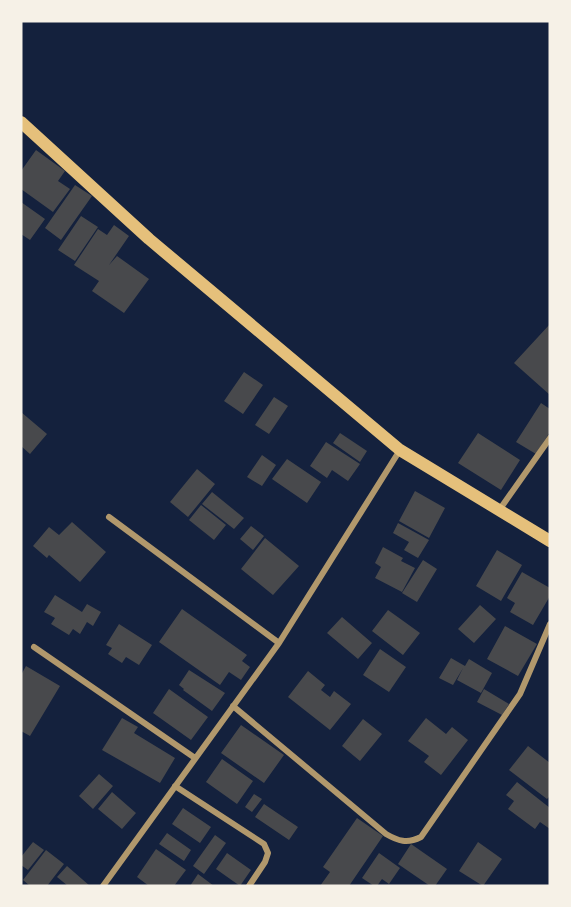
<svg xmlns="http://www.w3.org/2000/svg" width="571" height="907" viewBox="0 0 571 907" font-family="Overpass,sans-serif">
<rect width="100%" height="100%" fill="#14213d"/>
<path fill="#48494c" d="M36,150L65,171L58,181L70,189L53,212L21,189V171Z
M75,185L92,196L61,240L45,228Z
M21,202L45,219L30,240L21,234Z
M81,216L98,227L75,261L58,250Z
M114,225L129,236L109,265L117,256L149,279L124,313L92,291L99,281L74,265L98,229L107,235Z
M550,324V395L514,363Z
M244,372L263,385L243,414L224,401Z
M274,397L288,406L269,434L255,425Z
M541,403L550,409V432L536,454L516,442Z
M21,412L47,434L30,454L21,446Z
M340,433L367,451L360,462L333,443Z
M478,433L520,460L501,490L458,463Z
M326,442L360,464L348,481L332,470L327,478L310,466Z
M262,455L276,465L262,486L247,477Z
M287,459L321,482L307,503L272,479Z
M197,469L215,484L188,517L170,502Z
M415,491L445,508L429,538L399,521Z
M212,492L244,518L234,529L202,504Z
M201,505L226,525L214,540L189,520Z
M72,522L106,552L80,582L49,555L47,558L33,546L49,527L59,535Z
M398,523L429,540L418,558L404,550L409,542L393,533Z
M251,526L264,536L253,550L240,539Z
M265,538L299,566L273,595L241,569Z
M383,547L403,558L401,561L415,568L402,592L375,578L381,567L375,563Z
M497,550L522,565L501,601L476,586Z
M423,560L437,569L417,602L402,593Z
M522,572L550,588V596L533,625L510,612L515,603L507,598Z
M55,595L82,612L87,604L101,612L93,626L87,622L80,634L73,629L69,635L51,624L55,618L44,612Z
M480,605L496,619L474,643L458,629Z
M182,609L247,655L242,661L250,667L241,680L229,672L220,685L159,642Z
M388,610L420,633L403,655L372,631Z
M342,617L372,643L358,659L327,633Z
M119,624L152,645L139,665L126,657L122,663L108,654L112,648L106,645Z
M505,626L537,644L518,676L487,659Z
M380,649L406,667L389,692L363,675Z
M451,658L465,666L469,659L492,673L481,693L457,680L463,668L453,685L439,678Z
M26,666L60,686L30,736L21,731V675Z
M189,670L225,693L212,711L183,690L184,689L179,685Z
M308,671L325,685L321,690L330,697L334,691L351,704L330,730L288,697Z
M169,689L208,717L191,740L153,713Z
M484,689L509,704L502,715L477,702Z
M122,718L138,727L134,733L175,758L160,783L102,750Z
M426,718L446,734L452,727L468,740L441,775L424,762L429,756L408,741Z
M363,719L382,734L360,761L342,746Z
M241,725L284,755L264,783L221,753Z
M528,746L550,763V796L547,799L509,770Z
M222,759L253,781L237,804L206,782Z
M99,774L113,786L93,809L79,796Z
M517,782L550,808V829L540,822L535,829L508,809L514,801L506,795Z
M112,792L136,813L122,829L98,809Z
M254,794L262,799L252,812L245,807Z
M264,804L298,827L289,840L255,817Z
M183,808L211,827L200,843L172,824Z
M357,818L383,836L349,886H320L330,872L323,867Z
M167,833L191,850L184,861L159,844Z
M215,835L226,843L204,874L193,866Z
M33,842L44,850L28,870L21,865V857Z
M478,842L502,859L483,886L459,871Z
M411,844L447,869L435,886H430L398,864Z
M156,849L186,870L174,886H149L137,877Z
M46,850L64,864L47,886H30L23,880Z
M227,853L251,870L240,886L216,869Z
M379,853L400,868L389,884L382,879L377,886H374L362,878Z
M67,866L90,886H68L57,877Z
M198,874L214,886H190Z"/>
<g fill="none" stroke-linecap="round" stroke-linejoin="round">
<path stroke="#b1986c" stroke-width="6" d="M500,509L550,438
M109,517L279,643
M34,647L195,758
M233,706L386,834C398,841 407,844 421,837L520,694L550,624
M175,786L264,844L268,853L265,862L249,886
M103,886L279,643L400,450"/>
<path stroke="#e5c07b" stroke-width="12" d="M21,122L149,239L400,450L550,541"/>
</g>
<rect width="571" height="907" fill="none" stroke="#f6f1e7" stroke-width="45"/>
</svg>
